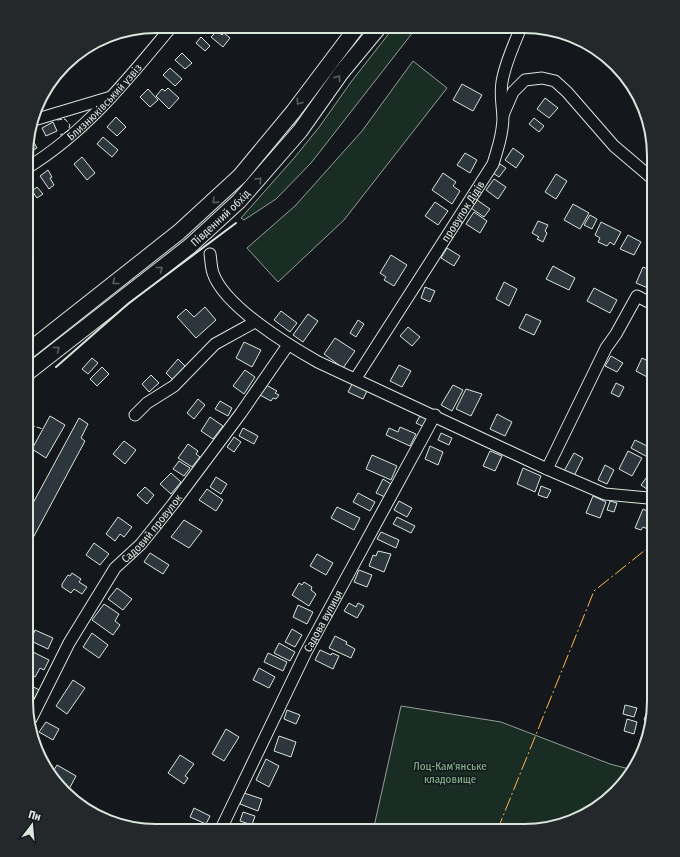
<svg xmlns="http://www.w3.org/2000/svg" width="680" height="857" viewBox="0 0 680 857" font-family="'Fira Sans Condensed',sans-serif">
<rect width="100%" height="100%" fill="#14181c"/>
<path fill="#1a2d24" stroke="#939e99" d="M394,27H417L311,163L276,199L244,220L241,218L295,157L320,126L351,82Z
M413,61L447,88L344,220L278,282L247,248L295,206L362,131Z
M401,706L501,722L610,764L633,770L589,814L532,831H373Z"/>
<path fill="#2c363c" stroke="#d8e6dc" d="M217,31L222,35L224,33L230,38L223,47L211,37Z
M201,37L210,46L205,51L196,43Z
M182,53L192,63L185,69L175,60Z
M170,68L182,79L175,86L163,75Z
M462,84L482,95L473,111L453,100Z
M168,88L179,98L169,109L156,96L162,89L165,91Z
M148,89L158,100L150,107L140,97Z
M545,98L558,108L549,118L537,109Z
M116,117L126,127L117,136L107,127Z
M534,118L544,126L539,132L529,124Z
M53,122L57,131L46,136L42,128Z
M29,133L37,148L27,153V139Z
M103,137L118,150L112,157L97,144Z
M513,148L524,156L516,168L505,160Z
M465,153L477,160L470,173L457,165Z
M82,157L95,173L87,180L74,164Z
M500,164L506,168L499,177L493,173Z
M48,170L52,177L50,178L54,185L49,189L40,176Z
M443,173L456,182L453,186L460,191L452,204L432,190Z
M556,174L567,181L556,199L545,192Z
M494,179L506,187L498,199L486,190Z
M37,187L43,194L37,198L32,191Z
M477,200L490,209L484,217L471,208Z
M435,202L448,211L438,225L425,216Z
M573,204L589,213L580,229L564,220Z
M474,212L487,221L480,233L466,224Z
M590,215L597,219L592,229L584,225Z
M538,221L548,225L545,231L547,233L543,242L537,239L539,237L532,233Z
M601,222L621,232L614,245L610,242L607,246L598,242L600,238L595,235Z
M628,235L641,242L634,255L620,249Z
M447,248L460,256L454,266L441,258Z
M391,255L407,265L394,286L384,280L386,277L380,273Z
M553,266L575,278L569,290L546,279Z
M643,267L654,272L648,288L636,283Z
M504,282L517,289L509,306L496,299Z
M425,287L435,291L430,302L421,298Z
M594,288L617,300L610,313L587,301Z
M205,307L216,320L196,338L177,317L186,309L194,317Z
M281,311L297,323L290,332L274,320Z
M308,314L318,321L303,342L293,335Z
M526,314L541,321L534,335L519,328Z
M358,320L364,324L356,337L350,333Z
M408,327L420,337L412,346L400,336Z
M335,338L355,351L343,368L324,354Z
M244,342L261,350L252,367L236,358Z
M611,356L623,363L617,372L605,366Z
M92,358L98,363L88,374L82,369Z
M642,358L654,364L649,378L636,371Z
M178,359L185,366L173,380L166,373Z
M399,365L411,371L402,387L390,381Z
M102,367L109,374L97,386L90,379Z
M245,370L255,377L244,394L233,386Z
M151,375L159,383L149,392L142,384Z
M353,382L368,389L363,399L348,392Z
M616,383L624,387L619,397L611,393Z
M266,385L277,391L275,393L279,395L276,399L273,398L271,401L260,395Z
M453,385L463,390L452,411L441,405Z
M466,389L482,394L471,416L456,409Z
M198,399L205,405L194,419L187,413Z
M220,401L232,408L228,416L215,409Z
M421,414L428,418L424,427L416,423Z
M497,414L512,422L505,436L490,429Z
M50,416L65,425L46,458L32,449Z
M210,417L223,426L213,439L201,431Z
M79,418L88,424L81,438L85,441L26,551V516Z
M400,427L416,434L410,446L386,435L389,428L398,432Z
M243,428L258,436L254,444L239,436Z
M441,433L452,438L449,445L438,440Z
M234,437L241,442L234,452L227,447Z
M635,440L647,446L649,441L654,443L653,460L631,448Z
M124,441L136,450L125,464L113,454Z
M188,444L198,451L196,454L200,457L192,467L178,458Z
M430,446L443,452L438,465L425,459Z
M490,451L502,456L495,471L483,466Z
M628,451L642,458L632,476L619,469Z
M574,453L583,458L574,476L564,471Z
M372,455L397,466L391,480L366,469Z
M179,461L190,468L184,476L173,469Z
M605,465L614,470L607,484L598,480Z
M654,467V494L641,485Z
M523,468L541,476L535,492L517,484Z
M171,473L181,482L171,494L160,484Z
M216,477L227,484L221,494L210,487Z
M383,479L391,484L385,497L376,493Z
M26,484L33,488L26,500Z
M541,486L551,490L547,498L538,495Z
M145,487L154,495L147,504L137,495Z
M207,489L223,500L216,511L199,500Z
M358,493L375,502L370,511L353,502Z
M593,496L606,502L600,518L586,513Z
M399,501L412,508L407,517L394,510Z
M610,501L617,503L614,512L607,510Z
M337,507L360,518L354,530L331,518Z
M643,509L649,512V514L654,516L650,530L643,527L641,530L635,528Z
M118,517L132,527L124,537L120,534L115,541L106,534Z
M397,517L415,526L411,533L393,524Z
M184,520L202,531L189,548L171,537Z
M381,532L399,540L396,548L377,539Z
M94,543L109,554L100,565L86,555Z
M378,551L391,554L384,572L369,566L373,555L376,556Z
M150,553L169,565L163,574L144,562Z
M317,554L333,563L326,575L310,566Z
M359,570L372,575L367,587L354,582Z
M72,573L81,579L79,582L87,587L82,594L74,589L71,593L62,587V584L68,575L70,576Z
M304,582L312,587L311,590L316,594L309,606L292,595L299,583L302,585Z
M117,588L132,599L123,610L108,599Z
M349,603L356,607L358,603L364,606L357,618L344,611Z
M104,604L119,614L115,621L120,625L113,635L92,620Z
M298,605L313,612L307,624L293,617Z
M292,629L302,635L295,647L285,642Z
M35,630L53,638L48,649L31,641Z
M92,633L108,645L99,658L83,647Z
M335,636L347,642L346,644L355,649L351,658L329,648Z
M279,643L295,652L290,661L274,653Z
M29,650L49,660L44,670L40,668L35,677L26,672V656Z
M320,650L331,655L332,653L339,656L333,669L315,660Z
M268,653L287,662L283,671L264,662Z
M259,668L275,677L269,688L253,680Z
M73,680L85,688L67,714L56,706Z
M27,683L39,690L34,699L26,693Z
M625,705L637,708L634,717L623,714Z
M287,710L300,715L296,724L284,719Z
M647,711L653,713L650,722L644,720Z
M627,719L637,722L634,734L624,731Z
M46,722L59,729L53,740L39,732Z
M645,724L649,725L645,736L642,735Z
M226,729L239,737L224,761L212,754Z
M279,736L296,742L291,757L274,751Z
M180,755L194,764L185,776L188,778L184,784L168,773Z
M266,759L279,766L269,787L256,780Z
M57,765L76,776L68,791L51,775Z
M244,793L262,799L258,811L240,804Z
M194,808L210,816L206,824L190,817Z
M243,812L255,816L252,825L240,821Z"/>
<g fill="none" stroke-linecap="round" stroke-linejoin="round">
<g stroke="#d8e6dc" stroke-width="13">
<g id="minor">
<path d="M503,115L513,92L525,80L542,78L555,81L567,92L614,146L654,180"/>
<path d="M34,120L111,97"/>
<path id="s1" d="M27,168C86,132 129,78 172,26"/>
<path d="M210,254C211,260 211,267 213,273C224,306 288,345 318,362L547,469L605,494L648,498L654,502"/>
<path id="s2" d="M356,378L493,164C498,148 503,132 503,116C502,104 500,94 502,82C505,63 514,45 521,27"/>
<path d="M135,415L147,403L174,386L215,344L255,322"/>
<path d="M547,469L606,348L616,334L637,296L654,305"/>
<path id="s3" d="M31,719L69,643L115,568L141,544L173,504L241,413L288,345"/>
<path id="s4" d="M220,831L306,652L435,415"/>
</g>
</g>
<g stroke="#d8e6dc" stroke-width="17">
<g id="major">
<path d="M27,352L179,232L240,176L293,112L357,27"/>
<path id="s5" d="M27,373L190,246L239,201L300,131L341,73L379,27"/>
</g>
</g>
<use href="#minor" stroke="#14181c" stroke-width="11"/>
<use href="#major" stroke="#14181c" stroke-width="15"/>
<path stroke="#d8e6dc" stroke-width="1" stroke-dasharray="5 2" stroke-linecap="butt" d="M57,120L65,119L70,125L68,131L60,135
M30,425L43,429"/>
<path stroke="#d8e6dc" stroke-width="2" d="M56,367L129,303L236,223"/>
<path stroke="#ffb74d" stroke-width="1" stroke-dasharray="14 3 2 3" stroke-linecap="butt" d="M497,831L594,591L654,543"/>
</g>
<defs><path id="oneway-chevron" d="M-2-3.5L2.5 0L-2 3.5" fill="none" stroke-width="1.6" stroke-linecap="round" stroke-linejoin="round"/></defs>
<g stroke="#59605f">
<use href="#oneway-chevron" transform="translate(338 78) rotate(-54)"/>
<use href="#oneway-chevron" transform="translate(299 102) rotate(126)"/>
<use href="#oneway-chevron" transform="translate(259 180) rotate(-47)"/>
<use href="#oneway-chevron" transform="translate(215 201) rotate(136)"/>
<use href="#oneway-chevron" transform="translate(160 269) rotate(-38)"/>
<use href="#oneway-chevron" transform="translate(115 282) rotate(142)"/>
<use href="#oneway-chevron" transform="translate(57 349) rotate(-38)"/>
</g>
<g text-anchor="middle" stroke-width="3" stroke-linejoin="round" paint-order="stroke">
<g font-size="11" fill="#d8e6dc" stroke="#14181c">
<text dy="4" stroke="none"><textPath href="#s1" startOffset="102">Близнюківський узвіз</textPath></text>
<text dy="4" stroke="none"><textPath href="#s2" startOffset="198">провулок Дідів</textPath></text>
<text dy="4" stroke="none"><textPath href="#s5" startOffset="248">Південний обхід</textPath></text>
<text dy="4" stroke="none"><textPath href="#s3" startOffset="227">Садовий провулок</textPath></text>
<text dy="4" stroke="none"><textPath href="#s4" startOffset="234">Садова вулиця</textPath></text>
</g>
<g font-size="11" fill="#8ac095" stroke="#14181c">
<text x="450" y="770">Лоц-Кам'янcьке<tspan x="450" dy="13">кладовище</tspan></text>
</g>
</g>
<path d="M0 0H680V857H0ZM156 33H524A123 123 0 0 1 647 156V701A123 123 0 0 1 524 824H156A123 123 0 0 1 33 701V156A123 123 0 0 1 156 33Z" fill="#24282b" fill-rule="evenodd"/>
<path fill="none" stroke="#d8e6dc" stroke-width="2" d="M156 33H524A123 123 0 0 1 647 156V701A123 123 0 0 1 524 824H156A123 123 0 0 1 33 701V156A123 123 0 0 1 156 33Z"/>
<g transform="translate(32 825) rotate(16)" stroke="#14181c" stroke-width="3" paint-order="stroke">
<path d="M0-3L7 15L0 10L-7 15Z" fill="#d8e6dc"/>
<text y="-6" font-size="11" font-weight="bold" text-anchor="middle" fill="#d8e6dc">Пн</text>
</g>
</svg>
